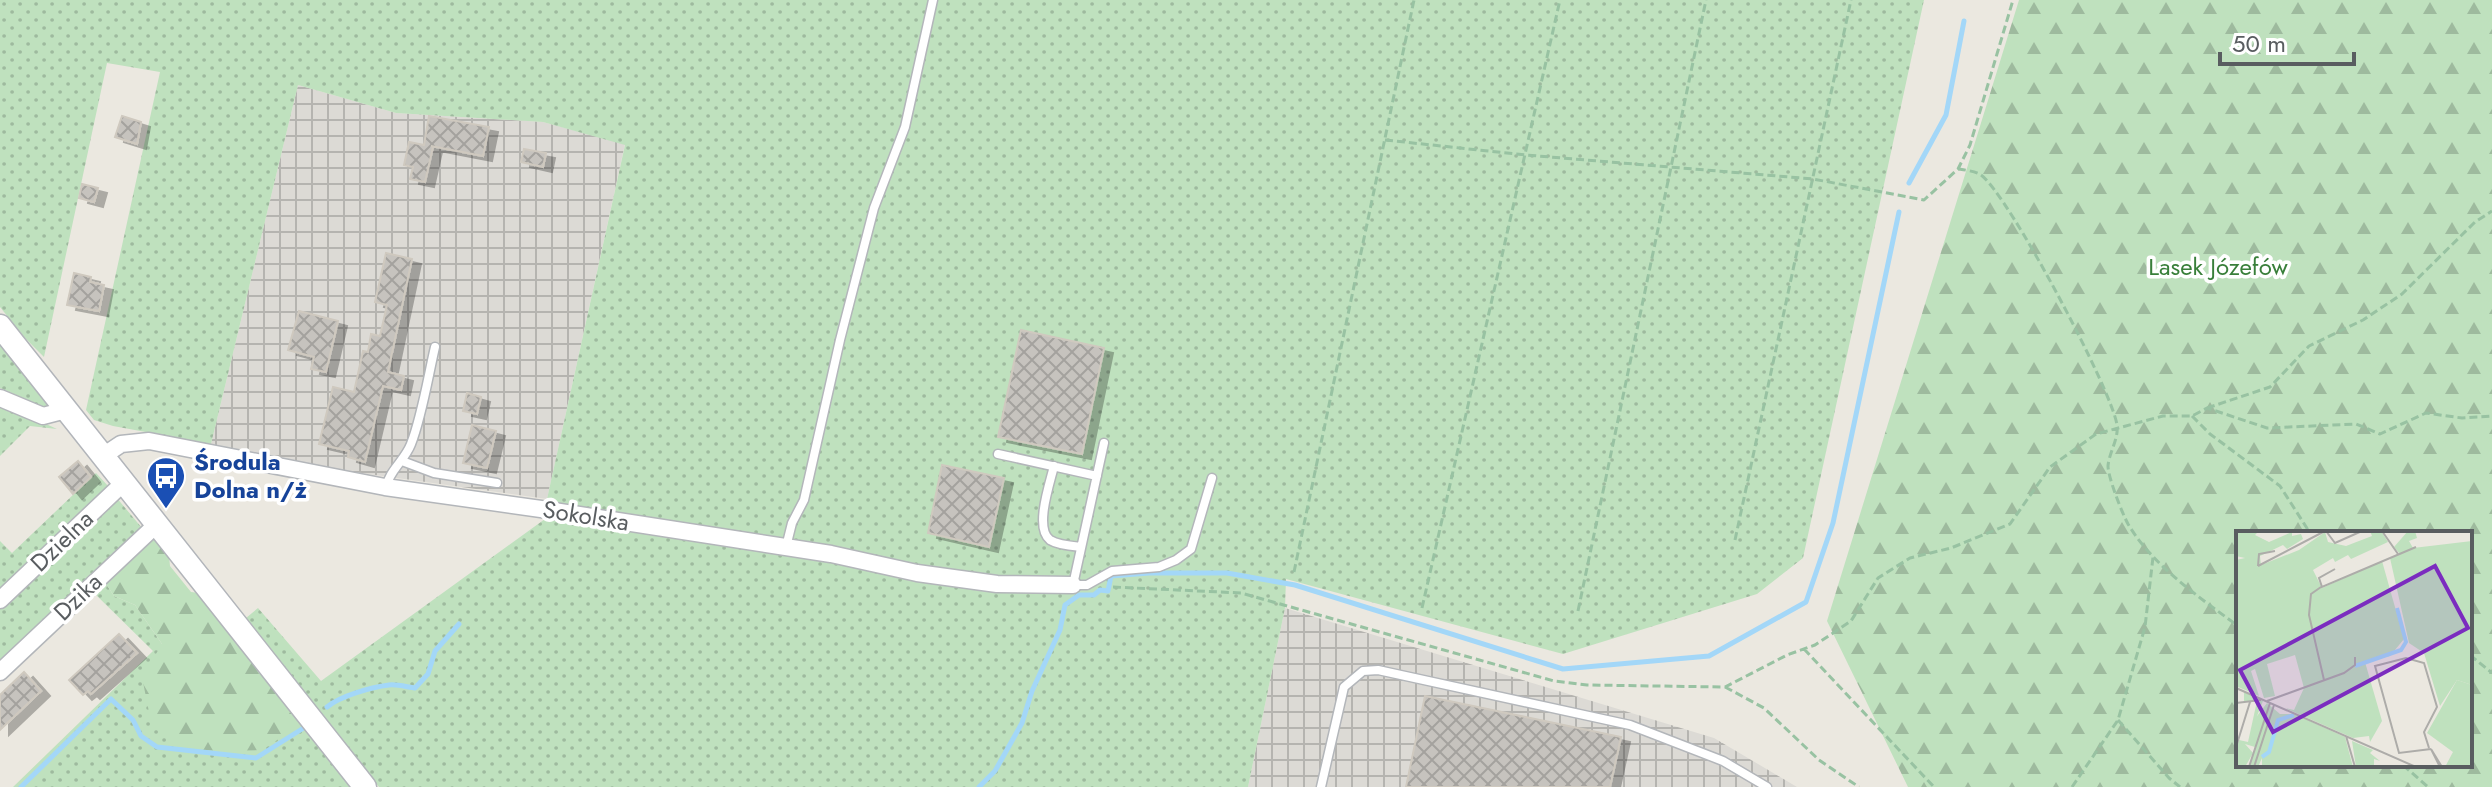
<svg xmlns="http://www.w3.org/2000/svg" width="2492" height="787" viewBox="0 0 2492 787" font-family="Jost,sans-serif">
<defs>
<pattern id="industrial-grid" width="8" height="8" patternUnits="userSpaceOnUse" patternTransform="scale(2)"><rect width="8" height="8" fill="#dcdad5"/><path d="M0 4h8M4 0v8" fill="none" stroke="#b5b4b0"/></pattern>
<pattern id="grass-dots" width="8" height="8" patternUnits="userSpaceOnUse" patternTransform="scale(2)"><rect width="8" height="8" fill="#bfe1be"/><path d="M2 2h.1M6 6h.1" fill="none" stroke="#9eba9e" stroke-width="1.8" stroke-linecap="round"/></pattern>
<pattern id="forest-firs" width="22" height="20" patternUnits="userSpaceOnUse" patternTransform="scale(2)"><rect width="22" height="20" fill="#bfe1be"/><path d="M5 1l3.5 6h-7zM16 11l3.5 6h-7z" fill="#9eba9e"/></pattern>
<pattern id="building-cross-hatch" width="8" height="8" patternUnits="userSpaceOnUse" patternTransform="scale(2)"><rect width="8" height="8" fill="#c6c3be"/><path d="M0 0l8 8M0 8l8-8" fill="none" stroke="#a4a29e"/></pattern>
<filter id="shadow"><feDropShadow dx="9" dy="5" stdDeviation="0" flood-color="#0004"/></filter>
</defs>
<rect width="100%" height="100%" fill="#ebe8e0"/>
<path fill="url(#industrial-grid)" d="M298,85L396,113L543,122L625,144L547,499L311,466L211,444Z
M1285,608L1714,738L1797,787H1248Z"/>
<path fill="url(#grass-dots)" d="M0,0H1924L1803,558L1757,594L1563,654L1286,579L1285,608L1248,787H379L246,618L258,608L321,681L545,519L547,499L625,145L543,122L396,113L298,85L211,444L113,426L94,420L86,410L160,72L107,63L44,357L24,337L0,307Z
M0,343L51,410L0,388Z
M0,403L57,429L30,426L0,456Z
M96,473L109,487L0,592V541L12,553Z
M116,497L142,528L0,665V606Z
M103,579L114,596L135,605L162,644L303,723L354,787H13L153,651L92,591Z"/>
<path fill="url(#forest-firs)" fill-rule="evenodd" d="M2019,0H2492V787H1908L1827,621ZM2470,533V765H2238V533Z
M145,538L155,539L169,556L170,566L191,592L199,593L303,723L262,750L220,751L180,748L151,722L142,677L162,644L135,605L114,596L103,579Z"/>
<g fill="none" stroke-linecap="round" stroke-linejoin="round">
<path stroke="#a3d7f8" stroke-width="5" d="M1909,183L1946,115L1964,21
M327,707C340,696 372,687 389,685C397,684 407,687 415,688L428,674L435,651L459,624
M21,787L111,699L133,720L141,736L157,747L256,758L302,729
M979,787L995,771L1022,723L1032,691L1060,630L1065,605L1079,595H1094L1100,590L1108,591L1111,576L1149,573H1227L1295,585L1563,669L1709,656L1806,602L1833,523L1899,212"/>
</g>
<path fill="url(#building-cross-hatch)" stroke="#cfc9bf" stroke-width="2" filter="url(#shadow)" d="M122,116L141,122L137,144L115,137Z
M429,116L489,127L483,156L431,146L433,147L425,182L410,179L413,167L404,165L409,142L424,145Z
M524,149L546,153L543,167L521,162Z
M82,184L98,188L94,202L79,198Z
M386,253L412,259L388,372L404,376L401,390L383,386L365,462L348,457L349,451L319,444L333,387L354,392L363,351L368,352L371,334L380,336L387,305L375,302Z
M74,273L91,277L90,282L104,285L99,311L67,305Z
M299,311L338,321L326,372L311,369L314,357L288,350Z
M1021,330L1104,348L1082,454L998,437Z
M467,393L481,397L477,414L463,411Z
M472,425L496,431L487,468L463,463Z
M78,461L91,477L73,494L59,477Z
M942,465L1004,478L989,547L928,533Z
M119,634L137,653L91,694L88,691L83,695L69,680Z
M24,672L41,691L0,730V695Z
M1425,696L1621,737L1610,787H1406Z"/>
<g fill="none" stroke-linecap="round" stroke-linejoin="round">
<g stroke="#b3b6ba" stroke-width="11">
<path id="lane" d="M1104,443L1073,585H1087L1112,571L1159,567L1176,560L1191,549L1212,478
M998,454L1097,476
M402,461L434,473L497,483
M1054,466C1050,483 1034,528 1050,540C1058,545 1071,546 1081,547
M386,487C389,471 405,460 411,444C422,416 428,377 435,347
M786,547L792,523L804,500L840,340L874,208L905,127L933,0
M1321,787L1344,687L1363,671L1378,670L1630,725L1723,761L1767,787"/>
</g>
<g stroke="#b3b6ba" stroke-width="19">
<path id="street" d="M0,398L43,416L66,410
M103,456L121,444L149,441L385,487L541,509L831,554L917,573L997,584L1073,585
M0,600L116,490L125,484
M0,672L157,524"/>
</g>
<g stroke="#b2b5ba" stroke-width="25">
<path id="secondary" d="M0,326L365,787"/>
</g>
<path stroke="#98c2a2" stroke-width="3" stroke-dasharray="8 4" stroke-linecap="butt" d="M1385,140L1526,155L1813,179L1924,200L1958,169L1970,145L2013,0
M1958,169C1965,170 1975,171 1981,175C2008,194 2112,390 2117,425C2119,438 2109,453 2108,466C2108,477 2122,513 2128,524C2153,566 2199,597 2238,626
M2207,408L2270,387L2309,346L2363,320L2402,294L2475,222L2492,211
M2192,416L2210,434L2280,486L2310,533
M1735,540L1851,0
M1294,572L1414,0
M1113,587L1241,593L1554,681L1587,685L1725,687L1787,655L1815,645L1851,621L1878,578L1910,558L1951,548L2010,524L2050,467L2096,434L2163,416H2192L2207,408L2267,428L2356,424L2380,434L2426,413L2462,418L2492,416
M1422,608L1560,0
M1578,611L1706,0
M1804,649L1934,787
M2470,655L2492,673
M1725,687L1764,708L1819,760L1859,787
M2118,720L2169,778L2180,787
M2403,765L2428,787
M2072,787L2118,720L2145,627L2153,557"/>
<use href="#lane" stroke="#fff" stroke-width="8"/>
<use href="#street" stroke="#fff" stroke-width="16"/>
<use href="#secondary" stroke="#fff" stroke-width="22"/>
</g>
<defs>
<g id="bus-pin" transform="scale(2)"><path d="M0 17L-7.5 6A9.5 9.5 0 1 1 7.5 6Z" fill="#1a4fb4" stroke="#fff"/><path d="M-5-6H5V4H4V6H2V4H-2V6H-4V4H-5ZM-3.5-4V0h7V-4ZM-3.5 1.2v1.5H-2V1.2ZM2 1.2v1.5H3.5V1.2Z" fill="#fff"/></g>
</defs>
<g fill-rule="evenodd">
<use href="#bus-pin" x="166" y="476"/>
</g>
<g text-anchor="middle" stroke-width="7" stroke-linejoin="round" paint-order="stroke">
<g font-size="24" fill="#397f3a" stroke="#fff">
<text x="2218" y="275">Lasek Józefów</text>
</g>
<g font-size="24" font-weight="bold" fill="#164399" stroke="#fff" text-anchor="start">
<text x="194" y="470">Środula<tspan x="194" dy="28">Dolna n/ż</tspan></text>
</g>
<g font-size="24" fill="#595d60" stroke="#fff">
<text transform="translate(586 516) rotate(9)" y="8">Sokolska</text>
<text transform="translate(62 541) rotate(-44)" y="8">Dzielna</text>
<text transform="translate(78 597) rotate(-44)" y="8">Dzika</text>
</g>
</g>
<g transform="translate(2236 531)">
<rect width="236" height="236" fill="#ebe8e0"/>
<path d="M0,0H23L19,4L33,11L56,1V5L65,3L67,8L51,18L47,14L24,25L25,34L63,19L89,1L92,11L110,15L136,5L134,0H145L152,11L115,28L112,24L99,31L97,27L77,39L86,57L146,30L168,108L154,125L129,131L146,190L134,211L133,205L117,207L49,177L58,179L68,157L59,124L31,133L39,165L28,167L19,138L15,140L23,165L0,155V29L9,27L0,25ZM221,149L236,154V231L232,236H209L217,221L191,202ZM8,161L27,170L21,185L31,172L44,183H58L109,206L117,236H26V227L22,236H13L19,216L9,213L17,222L9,236H0V217L3,209L12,211L21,170H8ZM116,210L137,219L134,222L144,230L138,228V236H120Z" fill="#bfe1be"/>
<path d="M172,0H179L181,7L173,10L177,17L236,10V154L221,149L204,175L188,122L173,112L154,27L164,23L158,16Z" fill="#bfe1be"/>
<path fill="none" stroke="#a3d7f8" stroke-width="4" d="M119,135L165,119L170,111L161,77M26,226L33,221L42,189L58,184"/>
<path fill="none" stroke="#adaca9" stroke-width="2" d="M90,0L99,12L126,0M146,0L162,23M187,0H236M22,35L89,0M22,35L23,23L39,20M99,38L83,47L86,56L180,16M85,56L75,63L73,84L88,149M0,157L180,236M31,170L108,142L119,134V126M0,172L25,169M110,205L119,236M0,216L14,171M193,217L188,201L201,176L188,132L170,127L139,135L163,222L195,218M13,236L34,172M18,236L38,174M204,236L195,218L206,236"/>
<path fill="#7b2cbf" fill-opacity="0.15" stroke="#7b2cbf" stroke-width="4" d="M199,35L232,97L37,201L4,139Z"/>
<rect width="236" height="236" fill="none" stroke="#595d60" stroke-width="4"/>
</g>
<path d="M2220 52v12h134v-12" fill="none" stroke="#595d60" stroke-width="4"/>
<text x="2232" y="52" font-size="24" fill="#595d60" stroke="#ffffff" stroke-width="6" paint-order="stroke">50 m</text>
</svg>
